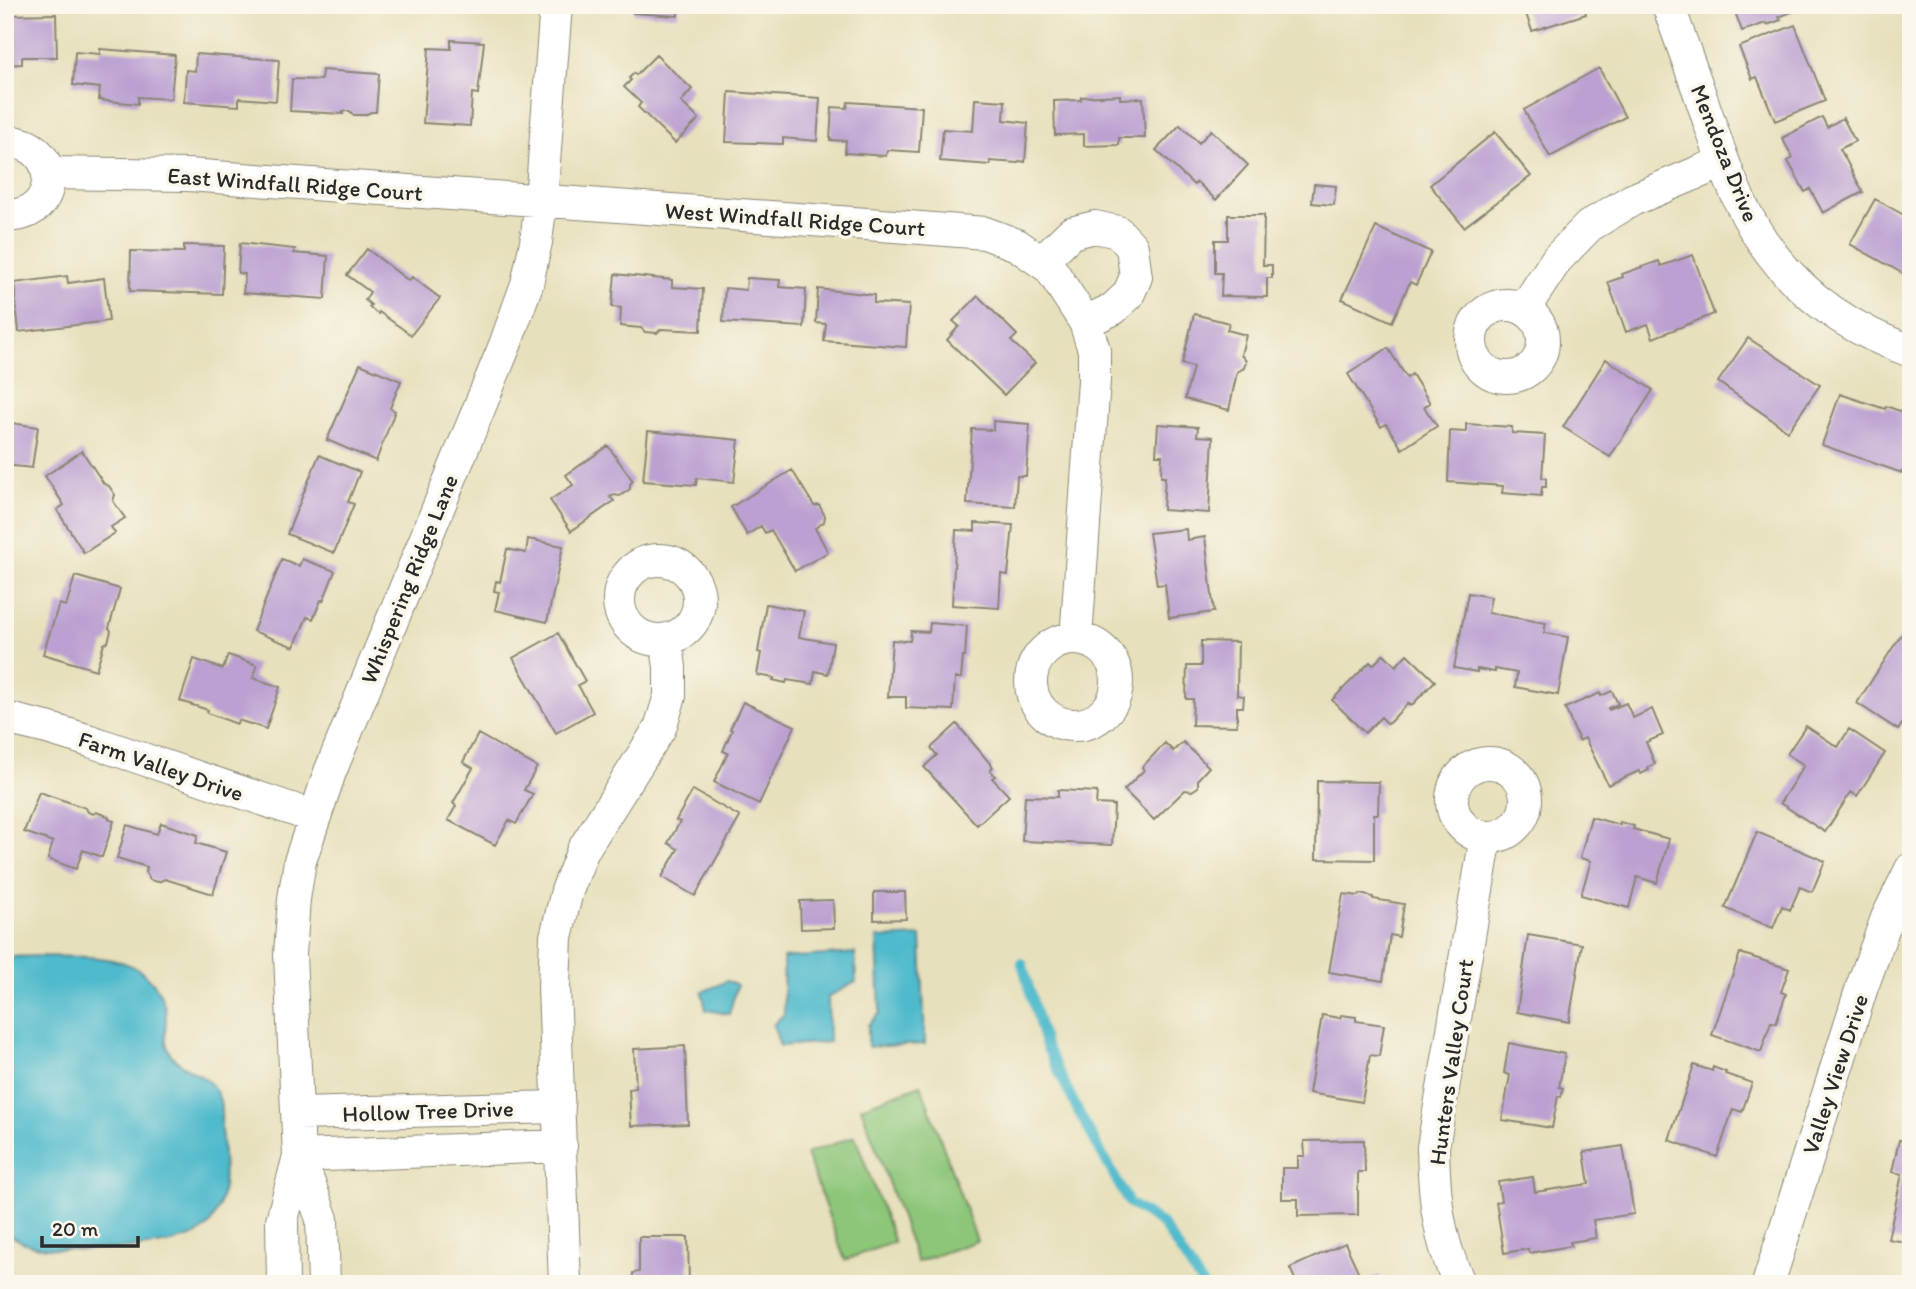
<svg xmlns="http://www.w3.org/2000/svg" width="1916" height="1289" viewBox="0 0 1916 1289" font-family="Itim,sans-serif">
<rect width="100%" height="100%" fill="#fbf7ec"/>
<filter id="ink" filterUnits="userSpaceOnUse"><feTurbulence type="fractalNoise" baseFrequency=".0143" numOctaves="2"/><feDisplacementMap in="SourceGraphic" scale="14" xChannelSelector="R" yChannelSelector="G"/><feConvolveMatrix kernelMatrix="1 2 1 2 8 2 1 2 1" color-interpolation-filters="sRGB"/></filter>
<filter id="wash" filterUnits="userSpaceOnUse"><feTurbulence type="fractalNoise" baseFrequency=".00686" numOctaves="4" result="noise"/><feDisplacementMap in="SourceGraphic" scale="28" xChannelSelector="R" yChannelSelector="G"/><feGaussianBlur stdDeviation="1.57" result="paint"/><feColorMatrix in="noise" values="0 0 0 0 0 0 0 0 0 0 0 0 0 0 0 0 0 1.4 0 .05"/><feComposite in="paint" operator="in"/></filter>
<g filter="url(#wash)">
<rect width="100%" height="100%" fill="#e7e0bc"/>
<path fill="#8dc679" stroke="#5c7852" stroke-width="2" d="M921,1085L977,1241L917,1262L861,1107Z
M855,1136L894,1242L845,1260L806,1154Z"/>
<path fill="#4fbacc" stroke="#3d727c" stroke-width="2" d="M921,936L925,1044L868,1047V1025L880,1013L877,938Z
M855,953L856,982L828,997L829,1042L780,1046L773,1025L784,1014L783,958Z
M41,956C87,958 147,949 164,1004C169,1019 161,1036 169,1051C180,1073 212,1071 220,1101C222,1109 221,1120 221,1128C223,1160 230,1197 209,1225C188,1253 67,1252 34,1246C24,1244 14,1238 5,1232V957Z
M727,981L737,985L729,1014L706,1010L702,992Z"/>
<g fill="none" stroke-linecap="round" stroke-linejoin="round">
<path stroke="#4fbacc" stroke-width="10" d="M1022,963L1045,1044L1077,1109L1129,1203L1162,1224L1202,1284"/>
</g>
<g id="blocks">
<path fill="#bba0d1" d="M634,5H678V16L633,13Z
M1523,5H1584L1586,14L1532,31Z
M1730,5H1806V6L1779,17L1781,20L1767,25L1766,23L1742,31L1735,12L1732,13Z
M56,14L57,57H22V64L5,65V15Z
M1795,25L1825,101L1775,121L1757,77L1752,79L1739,47Z
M451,40L484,42L478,94L472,93L470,126L423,123L429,48L451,49Z
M100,49L175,55L171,99L138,97V104L99,100L100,88L73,85L75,52L100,54Z
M196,54L279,60L276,101L239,98V106L184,102L186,70L195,71Z
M656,55L692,89L681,102L699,119L675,143L638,107L641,103L624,87L631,80L629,78L634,73L636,75Z
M1599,68L1625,117L1550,157L1524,110Z
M322,70L379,74L376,112H371L365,115H353L350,111H343V114L290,111L292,79L321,80Z
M729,92L820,98L817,141L783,138V144L726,142Z
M1120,95V99L1143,98L1145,138H1119V145L1084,146V134L1055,135L1054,101L1081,100V97Z
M975,99L1005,101L1004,120L1028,123L1025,162L1020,161L1018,163L990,161V165L940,161L943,129L973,131Z
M848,102L922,107L919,152L887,150L886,156L845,153L846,141L830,140L832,107L847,108Z
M1822,117L1827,127L1843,118L1855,141L1840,149L1863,192L1823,213L1810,189L1805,192L1788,161L1793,158L1782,138Z
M1180,125L1199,143L1211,130L1248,165L1216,200L1197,182L1194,185L1156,150Z
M1495,132L1531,176L1464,227L1430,185Z
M1314,184L1336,186L1334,205L1312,203Z
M1875,199L1911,219V278L1850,244Z
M1228,215H1264L1263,265H1272V278H1267V297L1221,296L1222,273H1215V240H1228Z
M1376,227L1431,252L1416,285L1410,282L1392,322L1342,299Z
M240,243L295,249L294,253L328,256L325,299L243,293L245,274L238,273Z
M184,245L224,246L222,294L130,291L131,251L184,252Z
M367,249L409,281L412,277L440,298L411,335L379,312L378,314L369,307L371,305L365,300L370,292L347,275Z
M1693,255L1714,314L1653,338L1648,324L1626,332L1608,282L1623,277L1622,274L1659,261L1661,266Z
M615,274L672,280V287L703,289L701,331L661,329L657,333L645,332L641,328L620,326L621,308L612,307Z
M67,276L68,283L104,278L109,321L19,332L14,283Z
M747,278L780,280L779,287L806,289L804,327L723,322L725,288L746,290Z
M818,289L874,295V303L909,305L906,347L824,341L826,324L816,323Z
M978,296L1017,335L1011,341L1035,363L1004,395L947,340L959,326L953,321Z
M1194,314L1229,323L1227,330L1246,335L1241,355L1246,361L1244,368L1237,372L1229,410L1185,399L1193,367L1182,364Z
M1748,338L1820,385L1788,431L1718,382Z
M1388,348L1407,378L1412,374L1430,403L1424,407L1437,426L1402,449L1386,424L1381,427L1348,374Z
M1606,359L1653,390L1610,457L1563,427Z
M360,364L401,381L390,408L395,411L376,461L327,440Z
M1840,394L1885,409L1886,406L1911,415V449L1902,473L1822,445Z
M993,421L1030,424L1026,476H1017L1015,507L967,504L972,429L993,430Z
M5,422L38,427L32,468L5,465Z
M1158,424L1198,427L1197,436L1213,437L1209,513L1163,510L1165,477H1161L1162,455H1156Z
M1466,424L1512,427V433L1545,435L1542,478H1546V487H1542L1541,496L1502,493L1503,486L1448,482L1450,431L1466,432Z
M648,431L739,440L734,482L697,478L696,485L643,481Z
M608,446L633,481L630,484V489L620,496L614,495L610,497L614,501L571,531L550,500L573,485L566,475Z
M82,451L104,484L109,486L115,495L113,501L125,518L111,527L115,533L84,553L57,510L64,505L45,476Z
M319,455L360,472L348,502L354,504L334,553L287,534Z
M792,470L814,506L819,505L825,516L824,522L815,528L828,552L795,571L771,530L765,533L761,526L747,535L731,507Z
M975,523L1013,525L1008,575L1001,574L999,608L952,605L956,530L975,531Z
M1186,529L1187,540L1205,537L1214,612L1169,618L1165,584L1157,585L1149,533Z
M528,539L563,546L547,622L495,610L499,592L494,591L496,581L500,582L507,549L526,553Z
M282,559L299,566L302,559L335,571L323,601L321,600L313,619L307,617L294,647L253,631Z
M75,576L120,589L109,628L111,631L108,642L104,644L96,670L43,654L59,604L66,606Z
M1468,593L1491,597L1488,613L1546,623L1544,633L1568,637L1558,695L1515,687L1517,673L1495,669V672L1477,669V672L1454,668Z
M766,604L804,611L799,637L833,643L828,674L815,671L813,684L787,680L786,683L773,680L774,678L757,675L761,653L758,652Z
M930,623L967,626L965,657H963L961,678H955L953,710L906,708V697H888L892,640L910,641L911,631L929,632Z
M558,633L585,681L578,685L593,712L556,733L513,658Z
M1901,635L1911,641V711L1898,730L1857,703Z
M1201,641L1238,642L1237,695L1244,696L1243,707H1237V726L1192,725L1193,699H1186L1187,666H1201Z
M1384,654L1396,666L1407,654L1435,681L1411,706L1408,703L1388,724L1381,717L1365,733L1332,700L1370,662L1373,665Z
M228,655L257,665L253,678L280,687L266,729L238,720L237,724L207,713L208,710L180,701L194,659L223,669Z
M1612,691L1618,704L1608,708L1609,710L1626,703L1633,718L1652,709L1663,735L1646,742L1655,764L1648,767L1649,770L1641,774L1639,771L1608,785L1585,738L1579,741L1565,708L1600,693L1601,696Z
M743,702L795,726L759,804L714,782L728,753L723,751L732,730L730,729Z
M957,724L993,767L990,770L995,776L992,778L1009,796L977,825L924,767L937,755L931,748Z
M1806,726L1838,747L1849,729L1885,753L1857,796L1851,792L1825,832L1780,803L1804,765L1787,754Z
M478,734L537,767L524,790L533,794L516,824L509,820L495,845L448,820L456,806L453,803L473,768L463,762Z
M1183,742L1209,767L1198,779V787L1192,791L1185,790L1154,820L1124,790L1144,770L1142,767L1165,743L1173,751Z
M1317,781L1379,782L1378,814H1374V860L1316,859Z
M693,790L740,817L695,896L662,877L678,849L668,843L680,822L676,820Z
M1058,790L1097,792L1096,804L1114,805L1112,845L1022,841L1025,796L1058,797Z
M39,792L86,808L88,812L93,814L96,812L108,816L110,820L114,821L102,857L83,850L76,869L48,859L53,842L24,832Z
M1591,817L1620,825V822L1634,826L1633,829L1669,839L1657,883L1637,877L1629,908L1581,895L1591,861L1580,858Z
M161,823L198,835L196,843L226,852L213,894L165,879L158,882L150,880L146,873L147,867L117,858L127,825L157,834Z
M1757,832L1825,861L1812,892L1800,887L1790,910L1782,906L1773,928L1725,908Z
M874,892H905L906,919L874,920Z
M1343,894L1359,896L1360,894L1373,897V899L1404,904L1399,937L1390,935L1383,981L1329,972Z
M833,900L834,928L801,929L800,901Z
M1528,935L1582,944L1569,1022L1517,1012Z
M1740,953L1789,969L1781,992L1786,994L1776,1023L1771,1022L1761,1052L1712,1035Z
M1322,1015L1340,1018L1341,1015L1356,1017V1021L1384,1025L1379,1056L1370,1055L1362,1102L1309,1093Z
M1509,1043L1565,1054L1559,1087L1563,1088L1561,1097L1558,1096L1552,1128L1502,1120L1510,1075L1504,1073Z
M685,1046L688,1124L631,1126L629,1089L636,1088L634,1049Z
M1694,1065L1712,1071L1713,1067L1726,1072L1725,1074L1752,1083L1742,1112L1733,1109L1717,1157L1669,1140Z
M1910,1133H1911V1243L1888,1239L1902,1174L1892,1172L1899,1140L1908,1142Z
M1364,1140L1365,1172H1358V1215L1298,1216V1199H1282V1168H1298V1156H1305L1304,1141Z
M1623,1146L1634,1214L1593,1220L1596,1238L1570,1242L1571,1246L1529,1253L1528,1249L1504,1253L1496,1202L1501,1201L1498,1182L1533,1177L1535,1192L1589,1184L1584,1152Z
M639,1237H688L689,1284H633V1273L639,1272Z
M1345,1243L1363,1282L1379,1275L1383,1284H1297L1290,1268Z"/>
</g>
</g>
<g filter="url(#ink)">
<use href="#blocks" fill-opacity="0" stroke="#898674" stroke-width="2"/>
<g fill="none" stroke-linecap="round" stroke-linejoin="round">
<g stroke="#898674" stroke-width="34">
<path id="minor" d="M1668,5C1682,44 1696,82 1709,121C1723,162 1738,206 1763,242C1800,296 1850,330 1911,351
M5,142C64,140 61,220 5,215
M48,173L188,175L908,227L985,233L1017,245L1050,268L1085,322L1094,350V381L1076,639
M1041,262L1071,233L1095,227L1118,232L1132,247L1136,277L1128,295L1113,309L1085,322
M1471 341a36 36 0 1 1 72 0a36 36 0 1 1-72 0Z
M1524,309L1557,259L1589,226L1632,200L1723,162
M619 600a40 40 0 1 1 80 0a40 40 0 1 1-80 0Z
M1031 682a43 43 0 1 1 86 0a43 43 0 1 1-86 0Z
M5,718L47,728L90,741L315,817
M1452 800a37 37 0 1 1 74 0a37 37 0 1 1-74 0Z
M298,1114L559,1107
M299,1156L561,1146
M283,1284L282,1220L299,1156
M324,1284L322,1219L299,1156L290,955L294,899L300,861L330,772L505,345L527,284L536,242L541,201L556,5
M565,1284L554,986L556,937L567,891L583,850L660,728L670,696V667L666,640
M1460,1284C1438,1240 1434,1195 1433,1147L1486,837
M1768,1284L1862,987L1887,918L1911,869"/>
</g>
<use href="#minor" stroke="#fff" stroke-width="32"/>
</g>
</g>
<g text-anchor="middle" stroke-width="7" stroke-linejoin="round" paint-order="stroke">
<g font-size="23" fill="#2b2b2b" stroke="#fbf7ec">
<text transform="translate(1725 153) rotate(68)" y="8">Mendoza Drive</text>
<text transform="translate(295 184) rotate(4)" y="8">East Windfall Ridge Court</text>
<text transform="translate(795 219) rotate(4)" y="8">West Windfall Ridge Court</text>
<text transform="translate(409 579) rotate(-68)" y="8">Whispering Ridge Lane</text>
<text transform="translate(161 766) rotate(19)" y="8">Farm Valley Drive</text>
<text transform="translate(1451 1062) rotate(-82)" y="8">Hunters Valley Court</text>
<text transform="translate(1835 1074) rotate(-72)" y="8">Valley View Drive</text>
<text transform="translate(428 1111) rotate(-2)" y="8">Hollow Tree Drive</text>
</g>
</g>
<rect width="1916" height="1289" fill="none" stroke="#fbf7ec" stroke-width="28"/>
<path d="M42 1236v10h96v-10" fill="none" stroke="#2b2b2b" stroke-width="3.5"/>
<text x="52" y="1236" font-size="21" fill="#2b2b2b" stroke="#fbf7ec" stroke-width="5" paint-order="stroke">20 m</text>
</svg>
